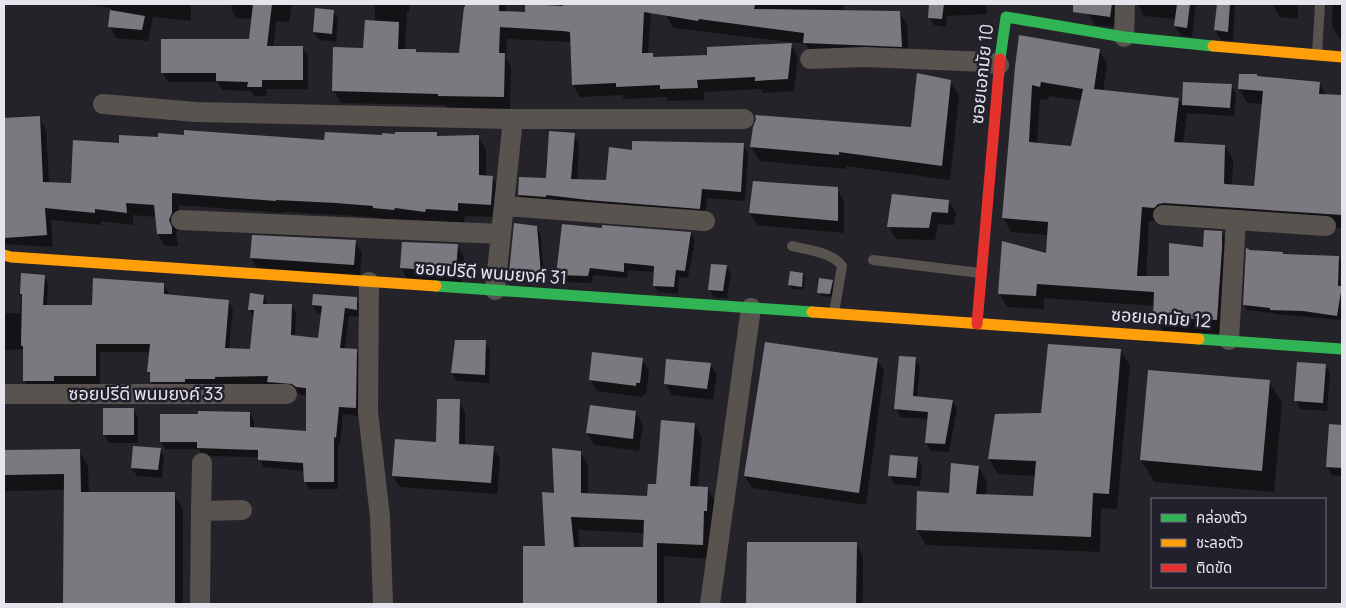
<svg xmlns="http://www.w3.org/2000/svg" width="1346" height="608" viewBox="0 0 1346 608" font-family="Manrope,'Noto Sans Thai',sans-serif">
<rect width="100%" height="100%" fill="#242329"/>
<path fill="#0007" fill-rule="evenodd" d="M83,4H191V21L153,17L148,41L116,38L110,27L111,8Z
M232,4H292L289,22L276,21L273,47H302L308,56V89H267L266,96H254L251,91L222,90L218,82H168L162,72L250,40L252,19L236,18L231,9Z
M375,4H409V12H407L405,50L415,51L417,53L460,54L465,4H506V13L526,14L564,7V4H644L651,16L648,54H652L654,58L708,56L791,44L798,57L794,91L763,93L761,89L704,92V100L668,101L666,97L624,99L622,95L580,97L573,84L571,42L507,39L506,58L511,67L510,109L447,108L445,105L341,103L334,91L364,49L375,22Z
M668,4H844L843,11L899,12L907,24L909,59L812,55L806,44L673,28L666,15Z
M931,4H986L987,14L947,16L946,27L934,25L929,17Z
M1091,4H1119L1116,27L1095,25L1089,15Z
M1138,4H1196L1192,37L1181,36L1175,26L1176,19L1144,16Z
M1218,4H1235L1233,41L1221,40L1215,30Z
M1275,4H1298V19L1280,17L1274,7Z
M1333,4H1342V42L1332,26Z
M333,11L338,19L336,42L319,40L314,32Z
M1099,50L1107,64L1103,91L1179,99L1184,108L1185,83L1232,86L1236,94L1234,116L1187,113L1183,144L1225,146L1233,160L1232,186L1256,187L1263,104L1247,103L1239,88L1256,75L1258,78L1319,83L1326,95L1342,96V228L1172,217L1162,222L1149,221L1146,277H1170L1205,249L1221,232L1230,246L1225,334L1163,331L1155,316V306L1044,298V309L1007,307L999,293L1047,254L1048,235L1011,232L1003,218L1016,67ZM1049,96L1082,101L1072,148L1037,144L1040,99L1048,100Z
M950,81L959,96L950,180L846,166V169L760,161L751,147L912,128Z
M39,117L46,130L49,183L72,184L120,144L326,141L437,133L439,137H478L486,149V177H492L499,189L498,217L465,216L464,223L381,220L380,218L343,215L283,212V213L179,205L178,226L176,233L178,246H165L158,234L156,217L133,215V225L101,221V225L51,220L53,247L4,244V119Z
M574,134L579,144L577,180L607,181L633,151L743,144L748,154L745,201L707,198L705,218L525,204L519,195L547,180Z
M837,189L844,201V233L757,225L750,213Z
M949,201L956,213L954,225L938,224L935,240L896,239L889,227Z
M536,227L541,235L544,281L514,280L510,272Z
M603,230L691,233L695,240L688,278L679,277L678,294L658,292L654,285L655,272L628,270L627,278L593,275L592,283L562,282L558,275Z
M355,241L362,253L360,277L258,270L251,258Z
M457,245L464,257L462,284L408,280L401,268Z
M1250,252L1284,255L1338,257L1341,262L1340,287L1342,290V320L1274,314L1273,313L1247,310L1244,305Z
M726,266L731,274L727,298L714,297L709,289Z
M803,274L805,278L803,290L792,289L790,285Z
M22,275L44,276L48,284L47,306H93L163,284L168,292V296L228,301L233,309L229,350H252L254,318L250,310L264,296L268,305H291L296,313L295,337L319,339L322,313H317L313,305L356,298L361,306V317L349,316L345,349L356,350L360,358V416L343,414L340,445H338V489H309L305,481V471L263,467L259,457L203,456L199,449H165L161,442L250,413L254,421V429L307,433V395H302L293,390H273L269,384H218L155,390L151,382V376L149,372L151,352H100V384H58V388H29L24,381L25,349L4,350V313H20Z
M832,281L834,285L832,297L821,296L819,292Z
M485,342L490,350L489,383L457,381L452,373Z
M1121,351L1130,366L1117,509L1101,508L1100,552L926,545L917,530L950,494L979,467L987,483L986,495L1034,497L1036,476L998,474L989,459Z
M642,359L649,371L646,395H643L642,397L597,391L590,379Z
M877,359L884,371L866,505L752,488L745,476Z
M916,359L920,367L917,398L953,401L957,409L949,452L931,451L926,443L929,419L900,417L896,408Z
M710,364L717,375L713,400L672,395L665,384Z
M1325,365L1330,373L1327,411L1300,409L1296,401Z
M1269,381L1282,403L1274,492L1154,482L1141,460Z
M459,401L465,412V446L493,448L500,459L497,494L400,487L393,476L438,443Z
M133,409L138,417V443H109L104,435Z
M636,412L643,425L639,451L594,445L587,433Z
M695,424L702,438L698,487L707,488L715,501L710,559L664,556V604H524L525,548H547L555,494L580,452L588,466V495L648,497ZM578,530L644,533V548H580Z
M1330,425L1342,426V476L1332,475L1327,467Z
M160,449L164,457L162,478L137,476L132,468Z
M79,450L88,466L89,493L174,494L183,509V604H65V490L4,491V451Z
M917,458L922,466L920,486L894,484L890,475Z
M748,543L856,544L863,556V604H747Z"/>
<path fill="#7a797f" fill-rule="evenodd" d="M253,4H272L267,46H303V80H262V87H247L248,82L216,81V73H161V39H249Z
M465,4H499V11L525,12V4L563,6V4H755L754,9L900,11L902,47L803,43L804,33L699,19L698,21L644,12L642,53H653V57L707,55V47L792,43L788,79L755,81V77L697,80L698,88L660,89V85L616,87V83L572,85L570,32L563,31L500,27L499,53H505L504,97L438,96V94L332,91L333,47L363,48L365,20L399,22L398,49H416V52L459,53L464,7H465Z
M929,4H944L942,19L928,18Z
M1073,4H1112L1110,17L1073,12Z
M1177,4H1190L1187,28L1174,26Z
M1217,4H1230L1228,32L1214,30Z
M315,8L334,10L332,34L313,32Z
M110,10L145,16L142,30L108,27Z
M1019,35L1100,49L1094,89L1179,98L1174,142L1225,145L1224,183L1225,184L1254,186L1263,91L1238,89L1239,74H1257V76L1320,82L1319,94L1342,95V215L1164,203L1158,204L1154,208L1142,207L1137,276H1169V243L1203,247L1204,230L1222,231V248L1217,320L1153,317L1154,292L1037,284L1036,296L998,294L1002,241L1046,253L1048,222L1002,218L1015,67ZM1041,82L1083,89L1071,146L1029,142L1032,85L1040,87Z
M917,73L951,80L942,166L839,152V155L750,147L753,127L756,119L755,115L911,127Z
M1183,82L1232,84L1230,108L1182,105Z
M40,116L43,182L71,183L73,140L119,143V135L158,137V133L184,135V130L324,140L325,132L382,135V133L395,134V132H437V136L479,135V175L493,176L491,205L458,203V211L426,209L425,212L395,208L394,210L373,208V206L336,203L276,200V201L172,193V213L169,220L172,227V234H157L154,205L126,203L127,213L95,209V213L45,208L47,235L4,238V118Z
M549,131L575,133L571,179L606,180L609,147L632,150V141L744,143L741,192L702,189L700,209L588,200L546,195V197L518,195L519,177L546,178Z
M753,181L838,187V221L749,213Z
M892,194L949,200L948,213L932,212L929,228L887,227Z
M514,223L537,226L541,274L509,273Z
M562,224L602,228V225L691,232L685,271L676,270L674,287L653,286L654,266L624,263V272L590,268L588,276L556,275Z
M252,235L356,240L354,265L250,258Z
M402,242L458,244L456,272L400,268Z
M1246,248L1249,249V250L1283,252V254L1339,256L1338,286H1342L1337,316L1303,311L1270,310V308L1243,305Z
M711,264L727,265L723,291L708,290Z
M790,271L803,273L802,287L788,285Z
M21,273L45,275L43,305H92L93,278L164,283V294L229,300L225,348L250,349L254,310H248L250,293L264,295L263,304H292L291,335L318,338L322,306L312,305L313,294L357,297V310L345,308L340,348L357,349L356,408L339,407L336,438L334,437V482H304L303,463L258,460V450L197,448V442H160V414H198V411L250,412V427L306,431V388L296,387L292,384L267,382L268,376L215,377V379H185V382H150V372H147L150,344H96V376H54V381H23V346H21L22,294H20Z
M819,278L833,280L830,294L817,293Z
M455,340H486L485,375L451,373Z
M765,342L878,358L859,493L744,476Z
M1048,344L1121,349L1109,494L1093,493L1091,537L916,530L917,491L949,493L951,463L979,466L976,494L1033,496L1036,461L988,459L995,414L1041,413Z
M592,352L643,358L640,383H636V386L589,380Z
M899,356L916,357L913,396L953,400L945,444L925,443L928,412L894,409Z
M666,359L711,363L707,389L664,384Z
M1297,362L1326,364L1323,403L1294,401Z
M1148,370L1270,380L1262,471L1140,460Z
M437,399H460L459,444L494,446L491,483L392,476L395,439L436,442Z
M590,405L636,411L633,439L586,433Z
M103,408H134V435H103Z
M661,420L695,423L690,486L708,487L707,511H704L703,545L657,543V604H523V546H545L542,492L554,493L552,448L581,451V493L647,496L648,484H656ZM571,517L644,520L643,547H574Z
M1329,424L1342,425V468L1326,467Z
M133,446L161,448L158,470L131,468Z
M80,449L81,492H175V604H63L64,474L4,475V450Z
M890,455L918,457L916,478L888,476Z
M747,542H857L856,604H746Z"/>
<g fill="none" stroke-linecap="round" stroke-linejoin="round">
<path stroke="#59534f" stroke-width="10" d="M1317,54L1320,4
M792,246C807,250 832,252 842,266L834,313
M873,260L980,273"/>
<path stroke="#59534f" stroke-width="20" d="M1124,37L1125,4
M810,59L865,57L987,62L999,65
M103,104L196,112L513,119H744
M504,206L705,221
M1163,215L1326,226
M181,220L501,234
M369,282L368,412L380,517L383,604
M495,290L513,119
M1229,340L1236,220
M4,394H287
M202,463L201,511L242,510
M200,604L201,511
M710,604L751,308"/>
<path stroke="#30b455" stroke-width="11" d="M1000,59L1006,17L1124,37L1213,46
M436,286L812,312
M1199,339L1342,349"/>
<path stroke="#ff9f0a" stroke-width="11" d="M1213,46L1342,57
M4,255L11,257L436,286
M812,312L1199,339"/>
<path stroke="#e5322d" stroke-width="11" d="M977,324L1000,59"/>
</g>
<g text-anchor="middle" stroke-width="5" stroke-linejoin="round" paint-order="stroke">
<g font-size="18" fill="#e6e5ee" stroke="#22202c">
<text transform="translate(982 74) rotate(-84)" y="6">ซอยเอกมัย 10</text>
<text transform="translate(491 273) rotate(4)" y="6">ซอยปรีดี พนมยงค์ 31</text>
<text transform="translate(1161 318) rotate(4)" y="6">ซอยเอกมัย 12</text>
<text x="146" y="400">ซอยปรีดี พนมยงค์ 33</text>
</g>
</g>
<rect width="1346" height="608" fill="none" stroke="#e6e5ee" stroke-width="10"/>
<rect x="1151" y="498" width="175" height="90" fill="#22202c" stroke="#706f7a"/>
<rect x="1161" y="514" width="25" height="8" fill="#30b455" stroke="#706f7a"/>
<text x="1196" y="523" font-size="15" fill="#e6e5ee">คล่องตัว</text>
<rect x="1161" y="539" width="25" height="8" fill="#ff9f0a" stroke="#706f7a"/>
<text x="1196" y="548" font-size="15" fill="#e6e5ee">ชะลอตัว</text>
<rect x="1161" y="564" width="25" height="8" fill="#e5322d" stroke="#706f7a"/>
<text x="1196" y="573" font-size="15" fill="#e6e5ee">ติดขัด</text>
</svg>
